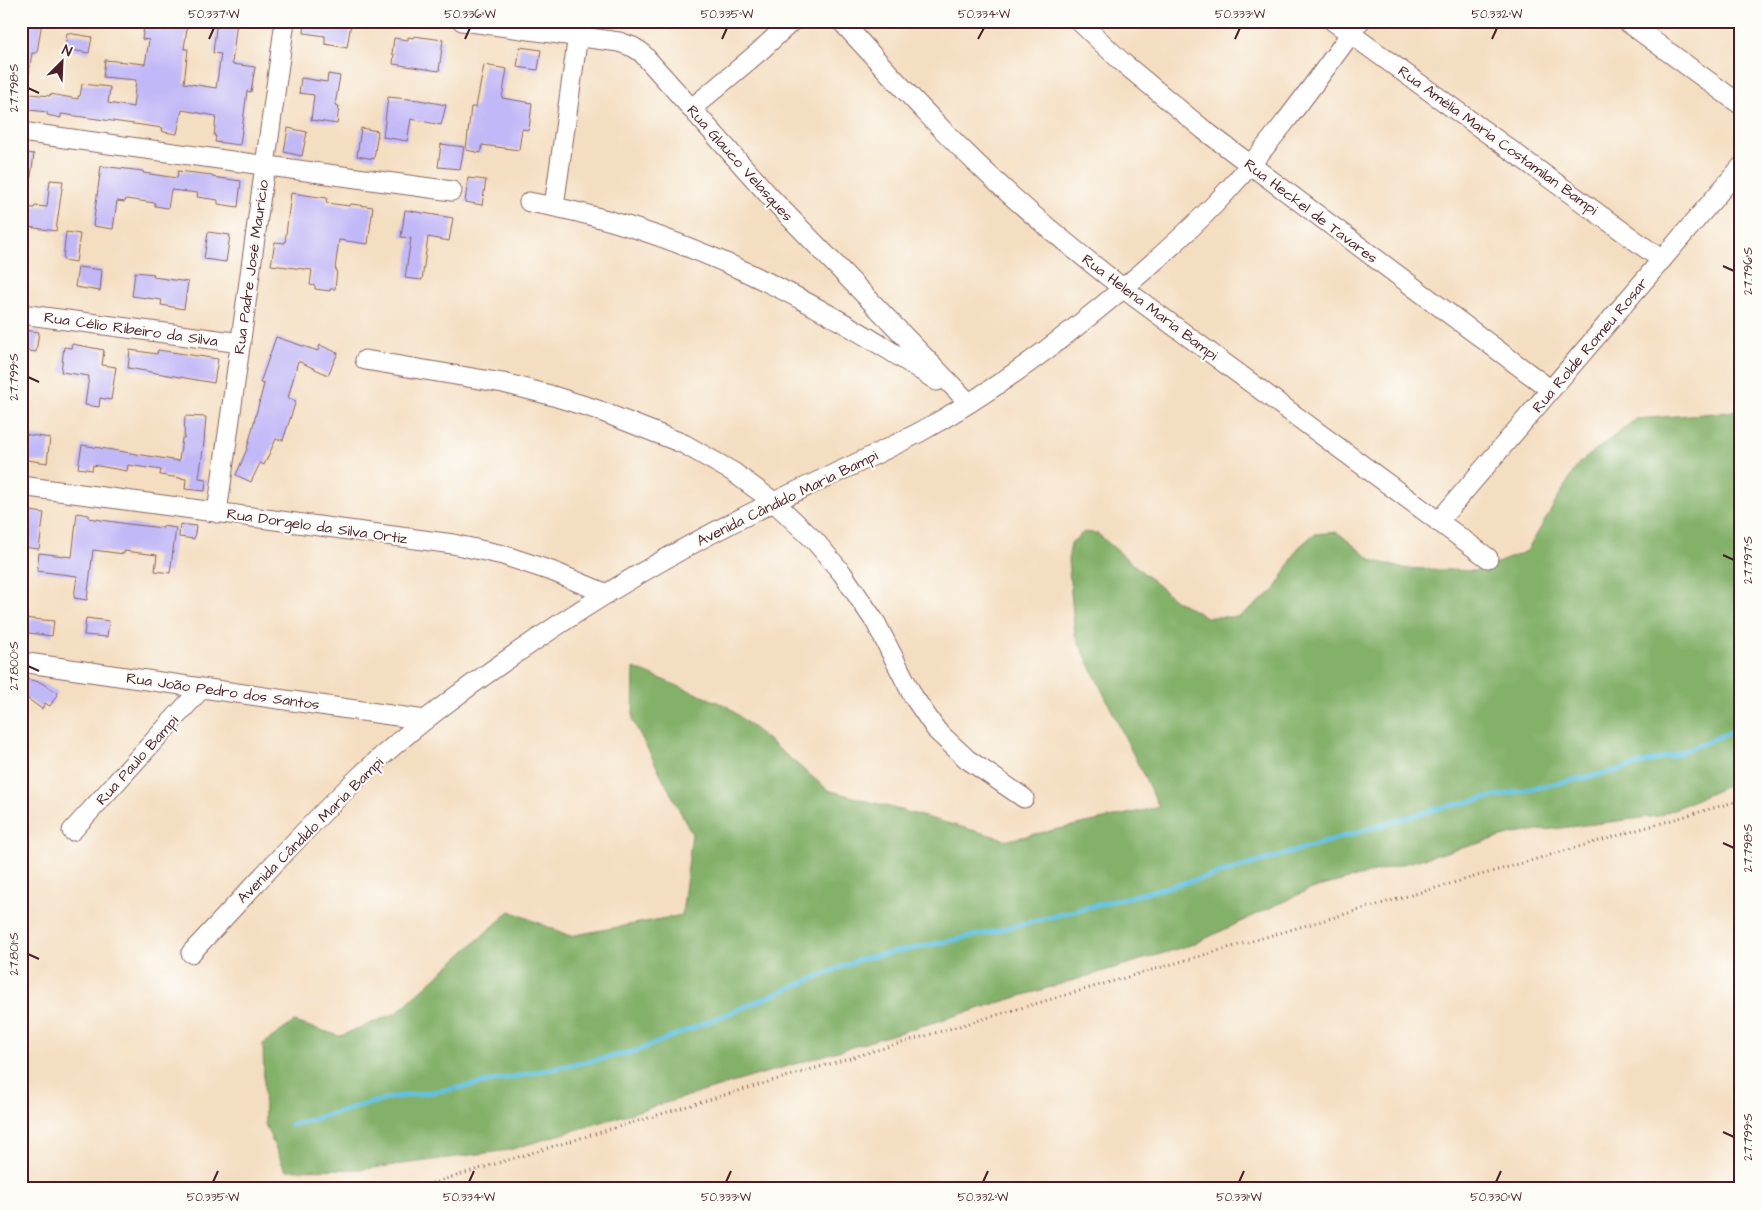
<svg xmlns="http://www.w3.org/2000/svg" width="1762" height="1210" viewBox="0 0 1762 1210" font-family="'Architects Daughter',sans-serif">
<rect width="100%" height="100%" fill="#fdfcf7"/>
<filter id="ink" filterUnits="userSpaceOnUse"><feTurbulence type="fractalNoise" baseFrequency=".02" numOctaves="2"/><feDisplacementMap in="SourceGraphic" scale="10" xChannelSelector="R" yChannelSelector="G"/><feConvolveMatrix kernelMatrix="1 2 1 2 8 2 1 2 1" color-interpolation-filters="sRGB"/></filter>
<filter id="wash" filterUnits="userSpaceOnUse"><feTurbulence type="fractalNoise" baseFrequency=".0096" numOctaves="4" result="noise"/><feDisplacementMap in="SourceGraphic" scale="20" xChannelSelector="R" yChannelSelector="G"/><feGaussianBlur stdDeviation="1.12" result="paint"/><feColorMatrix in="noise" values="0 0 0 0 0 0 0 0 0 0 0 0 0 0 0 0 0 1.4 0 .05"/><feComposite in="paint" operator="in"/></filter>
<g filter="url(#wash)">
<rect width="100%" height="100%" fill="#f4dec1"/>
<path fill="#84b16a" stroke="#67684a" d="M1741,408V780L1658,816L1513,834L1308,890L1194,944L509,1150L365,1169L285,1170L265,1124L263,1044L294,1022L340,1036L396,1013L510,911L570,936L682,915L692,834L633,721L634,668L727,706L828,790L1008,840L1159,807L1075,635L1068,560L1071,543L1084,532L1098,534L1175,600L1206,617H1239L1275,590L1298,548L1314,534L1337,532L1372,560L1401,568L1477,571L1527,551L1578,464L1636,419L1729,412Z"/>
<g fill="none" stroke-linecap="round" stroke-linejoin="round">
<path stroke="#62c1e1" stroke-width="5" d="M291,1125L389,1098L459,1088L634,1052L861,959L988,933L1215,875L1439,808L1607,773L1674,755L1741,728"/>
</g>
<g id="blocks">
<path fill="#c1b8f7" d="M21,21H42L37,53H32L28,78H21Z
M167,21H188L184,49H188L184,83L216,88L221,54L213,53L217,21H237L232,64L255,67L251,92L247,91L240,145L215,142L216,136H214L216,116L182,110L177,134L164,132L162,131L163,128L61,114V118L47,115V112L21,109V93L50,96V94L78,99V96H80L82,84L110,87L108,103L133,107L136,80L103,77L105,60L145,64L149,40L142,39L144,27L166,30Z
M305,21L351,23L347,48L325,44V36L304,33Z
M67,33L92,37L89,53L65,49Z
M414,36L443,40L439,71L393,64L394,54H392L394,38L408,40V37L413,38Z
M520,47L541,50L538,70L517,67Z
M484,65L507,69L502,98L532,103L529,130L522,129L519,150L482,145L481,153L466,150L471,107H476Z
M328,74L340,76L335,105L339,106L337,124L311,120L314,95L299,93L301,78L327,82Z
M388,97L419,100L446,105L441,125L411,119L407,141L383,137Z
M288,128L307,132L302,156L284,152Z
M361,128L378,131L374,159L357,156Z
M441,144L464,147L460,169L438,167Z
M21,152L34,154L29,191H21Z
M101,166L143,171V173L177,178L178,171L212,175V177L241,181L238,207L218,204V200L197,197L198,193L171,190L168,208L155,206V203L126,199L125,202L117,201L113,229L93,226Z
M468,178L486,180L482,205L465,202Z
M50,180L63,181L56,231L21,226V207L34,208L35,206L47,207Z
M291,193L327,198L326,203L350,206L351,204L373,207L368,244L339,240L335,269L337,270L335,289H330V291L315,289V286L310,285L312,270L271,265L275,242L285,243Z
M405,210L453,218L449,241L428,237L422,280L405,278L411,238L401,237Z
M66,232L80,234L76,262L63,260Z
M208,232L230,235L226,262L204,259Z
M78,267L102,270L100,291L75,287Z
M135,272L154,274L153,277L188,282L184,309L161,305L162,300L132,296Z
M23,330L39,332L36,352L21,350Z
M276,337L318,351L320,345L338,353L328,375L298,361L288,398L296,401L283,440L276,439L264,465L260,463L251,482L236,475L247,449L264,384L260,383Z
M72,344L104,350L102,365L116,367L111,400L100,398L99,407L85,405L89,376L61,372L64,347L71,348Z
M130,350L157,354L158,350L218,359L214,383L128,368Z
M185,416L206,417L204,442L199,478L206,479L205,491L185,489L186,479L160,475L161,470L128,465L127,471L93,465L92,470L78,468L82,445L179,461L182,438H184Z
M23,434L50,438L47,463L21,459V439Z
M24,510L44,513L39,549L21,547Z
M77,513L89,515V518L128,524L163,528V526L176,528L170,573L155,571L157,555L124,551V554L93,550L87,600L74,598L77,576L37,571L39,553L72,557Z
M180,524L196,526L194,539L179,537Z
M21,618L54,621L52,636L21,632Z
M86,618L109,621L107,637L84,635Z
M21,678L40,682L58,693L50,706L45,703L42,709L28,699L21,697Z"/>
</g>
</g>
<g filter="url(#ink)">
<use href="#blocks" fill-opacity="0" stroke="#866260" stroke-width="1"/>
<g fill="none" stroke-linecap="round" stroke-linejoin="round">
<g stroke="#866260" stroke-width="21">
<path id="minor" d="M462,21L619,42L633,47L641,52L773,200L969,403
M841,21C890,74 938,128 991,177C1033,217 1078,253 1124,289L1488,558
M1079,21L1122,62L1204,130L1551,390
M1333,21L1662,260
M1626,21L1741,105
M691,109L760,51L792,21
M21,132L452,191
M529,202C678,228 812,298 937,381
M554,206L580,21
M21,314L241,343
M365,360L503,383L550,395L595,409L684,444L733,472L774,502L815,541L842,573L876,623L913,696L937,731L967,759L1024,798
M21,486L453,544L503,555L554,572L607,594
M217,513L285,21
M1438,522L1741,167
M21,662L425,720
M72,831L202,688
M191,953C247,894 300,833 359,777C419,720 489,671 558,625C627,579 701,537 776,501C824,478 873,457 920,432C975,402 1028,365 1077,326C1125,288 1171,249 1214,205C1268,149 1314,84 1360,21"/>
</g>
<path stroke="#866260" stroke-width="3" stroke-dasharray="1 4" stroke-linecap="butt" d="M413,1189C854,1054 1298,928 1741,800"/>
<use href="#minor" stroke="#fff" stroke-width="19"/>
</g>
</g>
<path fill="none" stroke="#4a1f2b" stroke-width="2" d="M209,39L214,28M465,39L470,28M722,39L727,28M978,39L984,28M1235,39L1240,28M1492,39L1497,28M28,88L39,93M1723,266L1734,271M28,377L39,382M1723,555L1734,560M28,666L39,671M1723,843L1734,848M28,954L39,959M1723,1132L1734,1137M213,1182L218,1171M469,1182L474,1171M726,1182L731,1171M983,1182L988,1171M1239,1182L1244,1171M1496,1182L1501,1171"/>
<g text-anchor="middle" stroke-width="4.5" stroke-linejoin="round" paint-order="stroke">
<g font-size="15" fill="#4a1f2b" stroke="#fdfcf7">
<text transform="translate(1498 140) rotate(36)" y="5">Rua Amélia Maria Costamilan Bampi</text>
<text transform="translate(740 163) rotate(48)" y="5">Rua Glauco Velasques</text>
<text transform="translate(1311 211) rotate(37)" y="5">Rua Heckel de Tavares</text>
<text transform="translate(251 267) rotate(-82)" y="5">Rua Padre José Maurício</text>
<text transform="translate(1150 307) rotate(37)" y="5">Rua Helena Maria Bampi</text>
<text transform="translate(131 329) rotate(8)" y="5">Rua Célio Ribeiro da Silva</text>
<text transform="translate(1590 345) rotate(-50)" y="5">Rua Rolde Romeu Rosar</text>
<text transform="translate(787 498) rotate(-26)" y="5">Avenida Cândido Maria Bampi</text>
<text transform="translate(317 526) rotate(8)" y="5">Rua Dorgelo da Silva Ortiz</text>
<text transform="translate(223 691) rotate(8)" y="5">Rua João Pedro dos Santos</text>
<text transform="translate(137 760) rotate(-48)" y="5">Rua Paulo Bampi</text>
<text transform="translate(310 830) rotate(-45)" y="5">Avenida Cândido Maria Bampi</text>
</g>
</g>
<rect width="1762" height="1210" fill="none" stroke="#fdfcf7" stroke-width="55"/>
<g transform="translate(62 62) rotate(24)" stroke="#fdfcf7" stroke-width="4" paint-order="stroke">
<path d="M0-4L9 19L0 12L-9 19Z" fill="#4a1f2b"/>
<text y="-8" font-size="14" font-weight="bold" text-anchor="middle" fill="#4a1f2b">N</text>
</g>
<rect x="28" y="28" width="1706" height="1154" fill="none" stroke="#4a1f2b" stroke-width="2"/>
<g font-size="12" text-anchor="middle" fill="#4a1f2b">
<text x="214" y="18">50.337°W</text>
<text x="470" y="18">50.336°W</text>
<text x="727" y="18">50.335°W</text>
<text x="984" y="18">50.334°W</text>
<text x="1240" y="18">50.333°W</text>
<text x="1497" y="18">50.332°W</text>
<text transform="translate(14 88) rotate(-90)" y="4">27.798°S</text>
<text transform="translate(1748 271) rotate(-90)" y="4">27.796°S</text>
<text transform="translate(14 377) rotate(-90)" y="4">27.799°S</text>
<text transform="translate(1748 560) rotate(-90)" y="4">27.797°S</text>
<text transform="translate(14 666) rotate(-90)" y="4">27.800°S</text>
<text transform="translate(1748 848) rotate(-90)" y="4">27.798°S</text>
<text transform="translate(14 954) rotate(-90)" y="4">27.801°S</text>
<text transform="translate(1748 1137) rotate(-90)" y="4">27.799°S</text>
<text x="213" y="1201">50.335°W</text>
<text x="469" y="1201">50.334°W</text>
<text x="726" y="1201">50.333°W</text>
<text x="983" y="1201">50.332°W</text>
<text x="1239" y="1201">50.331°W</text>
<text x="1496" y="1201">50.330°W</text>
</g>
</svg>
